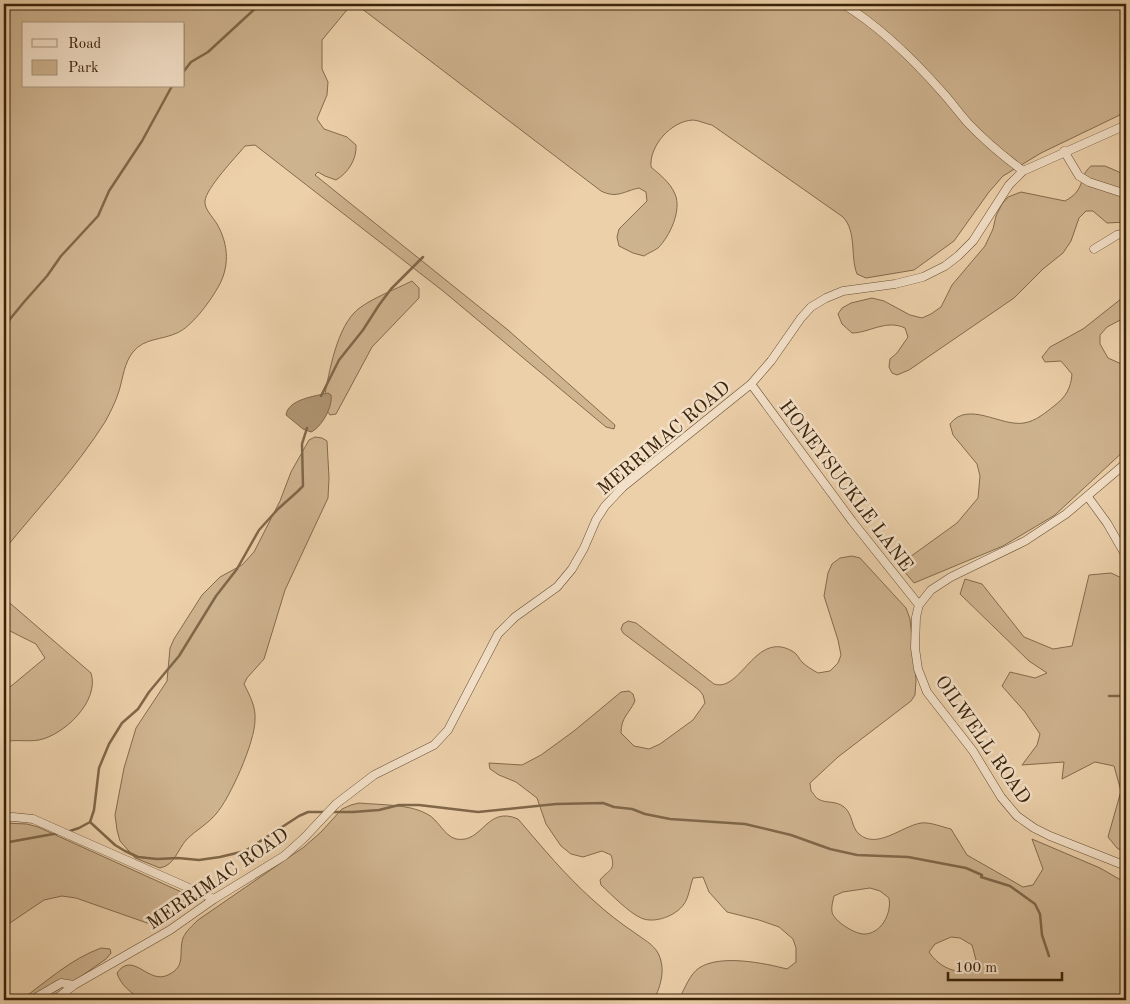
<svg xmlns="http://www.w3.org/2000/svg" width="1130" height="1004" viewBox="0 0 1130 1004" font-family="'Old Standard TT',serif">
<rect width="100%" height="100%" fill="#ecd0aa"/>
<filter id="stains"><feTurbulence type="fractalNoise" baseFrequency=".004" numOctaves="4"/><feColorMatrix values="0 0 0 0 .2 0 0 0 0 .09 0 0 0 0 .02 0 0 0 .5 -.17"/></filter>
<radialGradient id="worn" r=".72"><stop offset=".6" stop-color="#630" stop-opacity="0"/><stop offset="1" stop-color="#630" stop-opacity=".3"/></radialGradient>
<path fill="#ceb38f" stroke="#846b4c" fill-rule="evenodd" d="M4,4H1126V112L1041,153L1003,176L989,192L954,241L914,270L866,278L857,274C850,256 857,232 843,217L712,125C706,124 698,120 693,120C671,121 649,146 651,167C660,175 670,182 675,194C682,210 670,236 658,248C654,251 648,253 644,256L633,253L619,246L617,237L619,229L647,201L646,192L639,188C624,191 617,199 601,191L357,5H351L322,40V69L328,82L327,95L317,119L324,129L347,137L356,145C357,159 348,173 336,180L325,176L318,172L315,175L508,330L615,425L614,429L606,427L443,291L255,145L245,146C236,157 206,188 205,201C204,209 213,217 217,224C229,245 230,268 217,289C209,303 191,327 177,333C162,340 144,338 133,352C124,363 123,378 119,391C116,401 110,413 105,422C76,468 38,508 4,550ZM24,24H184V86H24Z
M1091,166H1105L1126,175V222L1107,223L1093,211H1086L1079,218L1071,241L1063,253L1043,269L1014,298L909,370L897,375L892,373L889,367L890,359L897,353L908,337L905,328C886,319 869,333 852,333L842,324L838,314L842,308L851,303L872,298L884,301L910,315L922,318L931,314L941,307L952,285L985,246L993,229L996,216L1002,204L1008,197L1021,192L1065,201C1087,189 1077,178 1091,166Z
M412,281L419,288V298L372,347L336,414L330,415L323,405C328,378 335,333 354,313C365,301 396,289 412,281Z
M1126,295V317L1107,327L1100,335V344L1108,358L1126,366V449L1055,515L1003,546L914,583L904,571L903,562L957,523L978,498L980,476L977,464L953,435L950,424C968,400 1001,427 1024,423C1036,421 1045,413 1054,406C1066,397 1071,388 1072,374L1061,361L1045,362L1042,357L1050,347L1083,329Z
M315,437L322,438L327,441L329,478L328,498L285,590L264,659L247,678L244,684C250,696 256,707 255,720C255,742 230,798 216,814C208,824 196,830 187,839C177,850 175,865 160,868L135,858L120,841L117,830L115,815L124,768L136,728L167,681L170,648L174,639L202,595L220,577L242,565L254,552L280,501L291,472L309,440Z
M852,556L860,558L906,608L910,619L916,680L915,695L911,701L838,757L810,783L811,791C813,793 816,798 818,799C827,804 835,800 844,807C853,814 851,827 859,834C877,850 902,826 921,823C931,822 942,827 951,829L967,855L1023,887L1033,885L1043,869L1032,839L1100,868L1126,883V1000H681L680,997C685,988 690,974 699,968C720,954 764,963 787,969L796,962V948L793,939L779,927L759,920L727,912L709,892L703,877L693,878C690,886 689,897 684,904C676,916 654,924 641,918C628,912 612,895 601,885L600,880C609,869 616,871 611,855L602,851L583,857L571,854L561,846L546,824L537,798L516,782L499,775L490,769L489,763L522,765L541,755L574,731L621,692L629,691L633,694L635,701C629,714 621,717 621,733L634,746L649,749L660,744L693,720L705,703L703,695L699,690L623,633L621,629L623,624L628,621L636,623L714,684C741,693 755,630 792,651C797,653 799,659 802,662C807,667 813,670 818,673L830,671L838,663L841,655L838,640L824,596L828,573L832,564L840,558ZM870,888L880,891L889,898C892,913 881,935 863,934C853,933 834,921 832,912C831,907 833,901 834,896L843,892ZM951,937L960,938L972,945L976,960C965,981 939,968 929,952L935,944Z
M1111,573L1126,580V853L1117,848L1108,837L1121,791L1114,766L1095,762L1062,779L1064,762L1022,765L1037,745L1040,734L1025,712L1002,686L1010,672L1035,678L1047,673L1029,661L960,594L965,579L982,584L1024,637L1053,649L1072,646L1089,575Z
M4,598L91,673C100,701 64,735 39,740C27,742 15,739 4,742V692L45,658L36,644L4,628Z
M359,803C380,805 410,804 427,814C438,819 444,836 456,839C483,844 486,805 518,819C542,847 565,875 593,900C606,912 620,923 635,933C643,939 653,944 658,953C666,969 661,985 654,1000H141C131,992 121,986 117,973C133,950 148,985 168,975C187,966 178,953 183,938C186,931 192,926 198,920L304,847L321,832L342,809L351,805Z
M4,823L27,824L38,827L188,895L190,904L184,911L166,923L150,924L76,898L62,896L44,900L4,927Z
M101,948L110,949L111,953L106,959L47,1000H21C47,981 71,959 101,948Z"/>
<path fill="#af9573" stroke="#806749" d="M328,393L331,395C333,406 322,427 311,432L303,429L286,415C288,399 316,396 328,393Z"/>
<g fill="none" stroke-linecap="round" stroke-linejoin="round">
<path stroke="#806749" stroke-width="2.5" d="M184,71L191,62L208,52L260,4
M4,332L10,319L24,302L47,276L61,256L98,216L109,191L142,141L172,86
M321,396L339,360L363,330L379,305L391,289L423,257
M1109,696H1126
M332,812H353L379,810L399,805H419L478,812L556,804L603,803L614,807L632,809L645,814L670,819L745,824L791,835L830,849L857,855L908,857L966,868L982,875L981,877L1010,886L1035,904L1040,914L1042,935L1049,956
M90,822L115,845L125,851L138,857L157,859L178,858L199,860L220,857L245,851L299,816L308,812H324
M67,832L79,828L90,822L94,810L99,768L109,744L122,723L138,709L149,692L179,656L216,596L237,569L259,530L278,509L297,492L303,486L302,444L307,428
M4,844L9,842L59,833"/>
<g stroke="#664e31" stroke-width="9">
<path id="minor" d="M843,4C881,27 914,60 943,93C952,103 959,113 968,123C985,141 1003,156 1023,171
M1064,151L1079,176L1089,182L1126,194
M1094,249L1117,235L1126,233
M751,384L852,521L919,605
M1126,463L1066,514L1025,541L951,577L931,590L919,605L916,617L915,648L918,669L927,692L973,751L1001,797L1017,816L1034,828L1050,836L1126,866
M1088,497L1107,523L1126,556
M4,818L13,817L33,819L214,899
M32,1000L61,983L74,985
M55,1000L74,985L170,930L214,899L284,856L304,838L336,804L374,775L434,745L448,730L498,634L515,617L557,587L572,569L584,548L596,520L605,506L623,487L751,384L771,361L801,318L811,307L826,298L843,291L895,284L923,277L945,266L958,256L973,241L1009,185L1023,171L1126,125"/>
</g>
<use href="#minor" stroke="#f3e0c8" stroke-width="8"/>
</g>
<g text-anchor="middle" stroke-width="5" stroke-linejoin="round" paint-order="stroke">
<g font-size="19" fill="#3a2309" stroke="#f3e0c8">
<text transform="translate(663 437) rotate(-40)" y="7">MERRIMAC ROAD</text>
<text transform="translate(847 485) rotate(53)" y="7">HONEYSUCKLE LANE</text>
<text transform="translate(984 739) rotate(55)" y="7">OILWELL ROAD</text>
<text transform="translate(217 878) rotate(-34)" y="7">MERRIMAC ROAD</text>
</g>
</g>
<rect width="1130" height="1004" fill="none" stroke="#ecd0aa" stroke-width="20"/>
<rect x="5" y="5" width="1120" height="994" fill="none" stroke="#3a2309" stroke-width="2.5"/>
<rect x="10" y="10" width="1110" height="984" fill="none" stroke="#3a2309"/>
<rect x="22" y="22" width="162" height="65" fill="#f3e0c8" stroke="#a9947c"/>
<rect x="32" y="39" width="25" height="8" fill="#f3e0c8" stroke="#a9947c"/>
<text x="68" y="48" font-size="15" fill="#3a2309">Road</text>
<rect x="32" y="60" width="25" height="15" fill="#ceb38f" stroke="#a9947c"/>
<text x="68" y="72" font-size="15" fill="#3a2309">Park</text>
<path d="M948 972v8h114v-8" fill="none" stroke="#3a2309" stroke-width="2.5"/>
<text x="955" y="972" font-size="15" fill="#3a2309" stroke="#f3e0c8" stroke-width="4" paint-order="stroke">100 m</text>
<rect width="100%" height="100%" filter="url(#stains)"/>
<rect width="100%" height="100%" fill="url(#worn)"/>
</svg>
